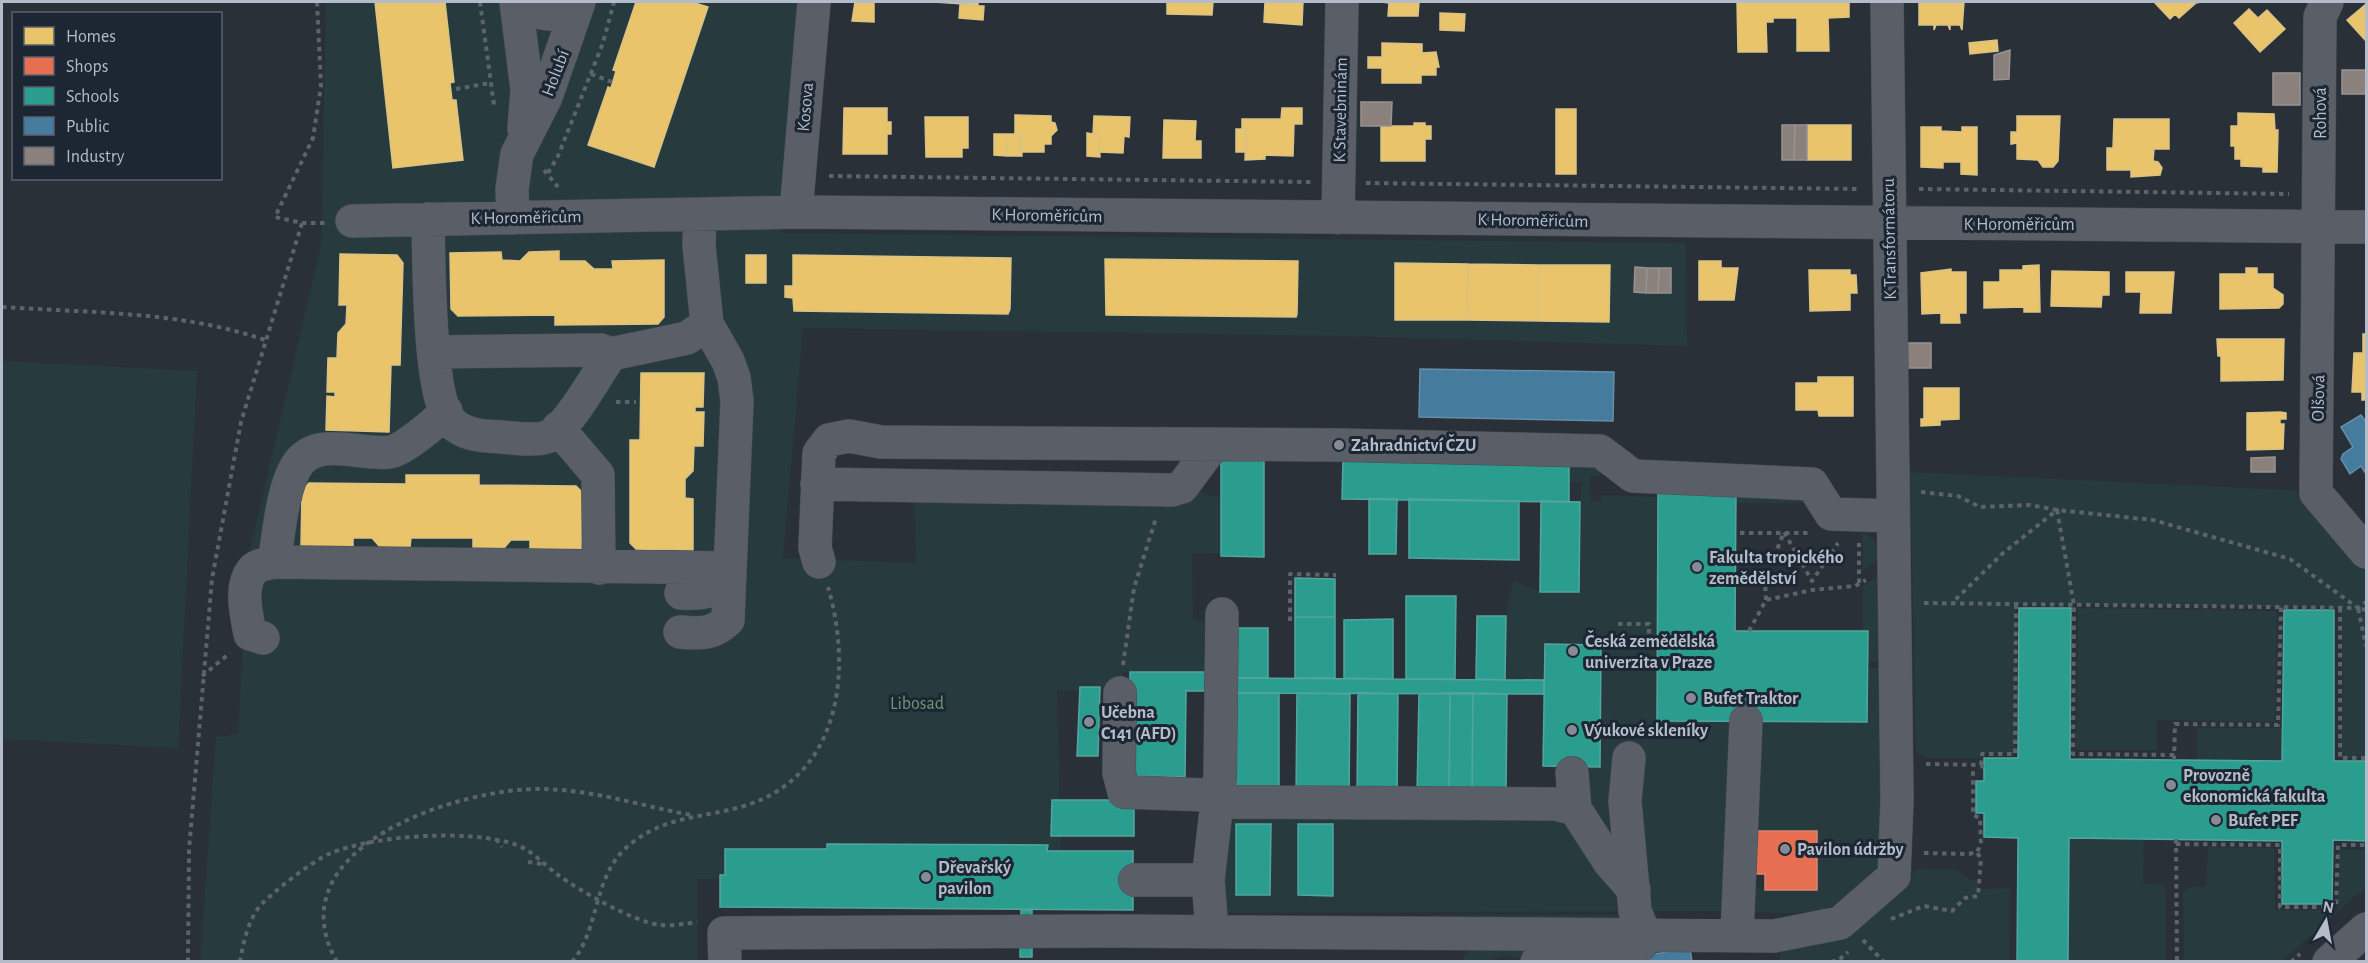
<svg xmlns="http://www.w3.org/2000/svg" width="2368" height="963" viewBox="0 0 2368 963" font-family="'Alegreya Sans',sans-serif">
<rect width="100%" height="100%" fill="#2a3038"/>
<path fill="#273a3e" fill-rule="evenodd" d="M326,2H375L393,168L463,160L456,100H452L450,83L454,82L445,2H636L613,70L616,71L611,88H607L588,145L654,167L708,7L692,2H801L782,233L1686,243L1687,346L1342,336L803,328L783,558L916,563L914,486L1168,490L1160,510L1172,490L1182,487L1221,498V553L1192,554L1193,620L1206,621L1205,672H1122L1120,693L1057,690L1061,851H1047V845L828,844L827,849H725V875H720V879H697V961L200,962L216,737L238,734L247,563L321,245ZM559,251V261H585L594,269H613V261L664,260V317L658,324L555,315L458,316L451,309L450,253L501,252L502,260L520,261L529,252ZM340,254L397,255L403,263L400,364L391,365L389,432L326,430L327,396L335,397V392H327L328,358H337L338,333L346,324L347,305H339ZM746,255H766V283H746ZM794,255L1010,258L1008,314L795,311L793,298L785,286H793ZM1105,259L1298,261L1297,313L1296,317L1106,315ZM1396,263L1610,265L1609,322L1395,319ZM1635,268L1671,269L1670,293L1634,292ZM641,373H704L703,407H695V412H703L694,446L693,471L685,479V498L693,499L692,550L636,549L630,543V441L640,440ZM407,475H478L479,485L576,486L583,493L581,549H530V540H511L504,548L473,538H411L410,547H380L372,538H353L301,546L302,490L309,483L406,484Z
M2,361L197,371L178,748L2,739Z
M1569,466H1600V476H1590L1591,501H1601L1602,495L1658,497L1657,721L1731,722L1727,911L1211,913L1217,802L1556,804L1581,766H1600L1601,645L1545,644L1544,680H1505L1506,616L1513,581L1540,592H1579L1581,483L1569,482Z
M1910,472L2309,491L2366,559V758H2340L2343,677L2340,608L2016,604L2015,754H1982V758H1925L1916,752Z
M1736,488L1798,497L1806,503H1736Z
M1863,532L1875,541L1880,558L1863,570Z
M1880,575L1887,662L1868,661V632L1863,631V586Z
M2078,608L2277,611L2275,722L2157,720V750H2076Z
M1867,668H1886L1879,863C1847,921 1802,913 1744,912L1746,888L1817,889V831H1753L1760,721L1867,722Z
M2197,728H2282V761L2197,760Z
M2069,838H2144L2143,883L2162,885L2166,890V961L2068,962Z
M2208,847L2274,848L2275,910H2338L2339,850H2366V887L2282,961H2184L2183,892L2189,887L2206,886Z
M1918,869L1956,870L1977,883V889L2010,888L2009,961H1780V943L1897,884L1906,887L1914,871Z
M1432,915H1626L1621,923H1432Z
M1630,941L1525,959L1504,956L1486,961L1459,962L1470,949Z"/>
<path fill="#e9c46a" stroke="#d9c286" stroke-width="1.5" d="M375,2H445L454,82L450,83L452,100H456L463,160L393,168Z
M636,2H692L708,7L654,167L588,145L608,87L611,88L616,71L613,70Z
M855,2H874V22L852,21Z
M934,2H978V5Z
M1167,2H1213L1212,15L1167,14Z
M1265,2H1303L1302,25L1264,22Z
M1382,2H1419L1418,16H1388L1389,3Z
M1737,2H1849V17L1828,18L1829,51H1797V18H1773V22H1766L1767,52H1738Z
M1919,2H1964L1962,30L1960,25H1950V30L1948,25H1936L1934,30V25H1919Z
M2154,2H2201L2196,3L2179,18L2175,14L2170,19Z
M2366,4V41L2347,20Z
M960,5L984,6L983,20L959,18Z
M2249,9L2258,18L2267,10L2285,29L2260,52L2234,23Z
M1440,13L1465,14L1464,31L1440,30Z
M1997,40L1998,51L1970,54L1969,43Z
M1382,43L1422,44V53L1436,52L1439,67H1436V75H1421V83H1382V68H1368V57H1382Z
M844,108H887V122H891V134H887V154H843Z
M1282,108H1302V124H1294L1293,156L1265,155V159L1245,160L1246,129L1242,128V119H1281Z
M1556,109H1576V174H1556Z
M2238,113L2274,114L2275,130H2278L2277,172H2263V167L2241,166V159H2235V146H2231V126H2238Z
M1015,115L1051,116V122L1055,123L1057,130L1051,136V144H1044V152H1020L1021,134H1015Z
M1094,116L1130,117L1129,137L1124,136L1123,153L1099,152V135L1093,134Z
M2017,116H2060L2058,161L2053,167H2043L2038,160L2017,159V143L2011,144V132H2017Z
M925,117H968V148H962V157H926Z
M2114,119H2169V149H2154L2153,161L2158,162L2162,168L2160,175L2131,177V170H2107V148H2113Z
M1164,120L1196,121L1195,141H1201V158H1163Z
M1414,123H1425V126H1431V139H1425V161H1381V126H1414Z
M1807,125H1851V160H1807Z
M1921,127H1941V131L1962,132V127H1977V175L1961,174V162H1943V168L1921,167Z
M1236,129H1246V152H1236Z
M1087,133L1099,135L1100,157L1087,156Z
M994,134H1008L1007,156L994,155Z
M1008,134H1021L1022,156H1007Z
M559,251V261H585L594,269H613L612,261L664,260V317L658,324L555,325V315L458,316L451,309L450,253L501,252L502,260L520,261L529,252Z
M340,254L397,255L403,263L400,365H391L389,432L326,430L327,396L335,397V392H327L328,358H337L338,333L346,324L347,305H339Z
M746,255H766V283H746Z
M793,255L1011,258L1010,309L1008,314L794,311L793,298L785,297V286H793Z
M1105,259L1298,261L1297,314L1296,317L1106,315Z
M1699,261H1721V268H1738L1734,300H1699Z
M1395,263L1468,264L1467,320H1395Z
M1468,264L1539,265V321L1467,320Z
M1539,265H1610L1609,322L1539,321Z
M2039,265L2040,312H2024V307L1984,308V282H2000V270H2023V266Z
M2246,268H2257V274H2273V288L2283,295V304L2279,308L2220,309V274H2246Z
M1951,269V272H1966V313H1959L1960,323H1941V313L1922,314L1921,273Z
M1809,270H1850V275H1856L1857,293H1850V310L1810,311Z
M2052,271L2109,272V295H2102L2101,307L2051,306Z
M2126,272H2174L2171,313H2140L2141,292H2126Z
M2363,334H2366V400H2362V392H2352L2354,353H2363Z
M2217,339H2284L2283,380L2221,381V356H2218Z
M641,373H704L703,407H695V412H704L703,446H694L693,471L685,479V498L693,499V550L636,549L630,543V440H640Z
M1818,377H1853V416H1819L1818,410H1796V383H1818Z
M1924,388H1959V419L1940,420V425L1921,426V419H1924Z
M2280,412L2286,413V419H2280V424H2284L2283,449L2247,450V413Z
M406,475H479V485L576,486L583,493L581,549H530V540H511L504,548H473V538H411L410,547H380L372,538H353V547L301,546L302,490L309,483L406,484Z"/>
<path fill="#e76f51" stroke="#d88675" stroke-width="1.5" d="M1753,831H1817V890H1765V874H1754Z"/>
<path fill="#2a9d8f" stroke="#53a6a0" stroke-width="1.5" d="M1221,454H1264V557L1221,556Z
M1343,458L1569,461V502L1342,499Z
M1658,491H1736L1735,631H1868L1867,722L1657,721Z
M1369,499H1397L1396,554H1369Z
M1409,499L1519,501V560L1409,558Z
M1541,501L1580,502L1579,592H1540Z
M1295,578L1335,579V617H1295Z
M1406,596H1456L1455,679H1406Z
M2019,608H2071L2070,759L2282,761L2284,610H2334V761H2366V841L2333,840L2332,904H2282V841L2069,838L2068,962H2017L2018,838L1984,837V813H1976V781H1984V758H2018Z
M1477,616H1506L1505,680L1476,679Z
M1295,617H1335V678H1295Z
M1393,619V679L1344,678V620Z
M1229,628H1268V678H1229Z
M1545,644L1601,645L1600,767L1543,766Z
M1130,672H1212V691H1186L1185,777L1130,776Z
M1225,678L1544,680V694L1226,693Z
M1080,687H1100L1098,756H1077Z
M1226,693H1279V796H1226Z
M1297,693L1350,694L1349,797H1296Z
M1358,693L1398,694L1397,798L1357,797Z
M1450,693L1449,794H1417L1419,694Z
M1450,693H1473L1472,791H1449Z
M1473,693L1507,694L1506,793H1472Z
M1052,800H1134V836H1051Z
M1236,824H1271L1270,895H1236Z
M1298,824H1333V896L1298,895Z
M827,844L1048,845L1047,851H1133V910L720,907V875H725V849H827Z
M1021,910H1032V957H1020Z"/>
<path fill="#457b9d" stroke="#668eaa" stroke-width="1.5" d="M1420,369L1614,372L1613,421L1419,417Z
M2361,415L2366,422V474L2361,466L2350,474L2341,459L2343,454L2353,447L2341,427Z
M1690,948L1692,962H1606Z"/>
<path fill="#8a817c" stroke="#979393" stroke-width="1.5" d="M2010,50L2009,79L1994,80V55Z
M2342,70H2366V94H2342Z
M2273,73H2300V105H2273Z
M1361,102H1392L1391,126H1361Z
M1782,125H1795L1794,160H1782Z
M1795,125H1807V160H1794Z
M1635,267L1647,268L1646,293L1634,292Z
M1647,268H1659L1658,293H1646Z
M1659,268H1671V293H1658Z
M1904,343H1931V368H1904Z
M2275,457V472H2251V458Z"/>
<g fill="none" stroke-linecap="round" stroke-linejoin="round">
<g stroke="#484c53" stroke-width="34">
<path id="minor" d="M516,2L527,90L524,128
M525,2C537,16 561,20 572,2
M2327,2L2320,17L2316,493L2366,552
M796,212L814,2
M513,218L512,189L517,154L546,97L579,2
M1338,218L1342,2
M428,219C429,257 428,397 451,422C465,436 483,436 502,437C514,438 536,441 547,437C567,430 598,373 611,354L687,338L707,324
M352,221L796,212L2366,227
M435,352L601,350L611,354
M558,428L598,475L599,568
M817,484L1172,490L1182,487L1214,444
M274,562C279,535 282,490 296,467C315,434 360,456 390,452C403,450 437,422 446,411
M819,562L815,548L819,453L829,440L849,436L881,442L1339,445L1600,451L1633,476L1812,484L1831,514L1892,516
M681,593C705,594 711,593 730,577
M680,632C700,634 714,634 728,620L737,401L734,378L728,361L707,324L699,245L700,214
M263,638L250,634C247,617 239,587 252,571C256,565 267,564 274,562L730,568
M1120,693L1119,773L1124,792L1206,795L1217,802L1556,804L1575,809
M1572,773L1575,809L1610,863L1634,890
M1135,880H1208
M1212,931L1208,880L1220,776L1222,614
M1737,935L1746,721
M725,962L724,933L1114,931L1774,936L1840,923L1894,876L1897,800L1887,2
M1537,962L1642,944L1644,933L1635,911L1625,801L1629,758
M2329,962L2366,929"/>
</g>
<path stroke="#5d636a" stroke-width="4" stroke-dasharray="4.5 4.5" stroke-linecap="butt" d="M317,2L321,86L313,138L275,217L302,223H325
M480,2L494,105
M591,74L612,82
M456,89L490,83
M544,170L558,187
M548,173L558,156L603,43L614,2
M829,176L1311,182
M1366,183L1859,189
M1919,189L2289,194
M2,307C90,313 181,311 265,340
M616,402H636
M1921,492L1958,496L1980,507L2030,505L2057,510L2002,554L1952,603
M1740,533H1810
M1859,583V543
M1766,600L1765,580L1784,532L1812,581L1838,543
M1924,603L2358,608L2366,602
M2340,608V758H2366
M2366,610L2358,608L2366,646
M1290,621V574L1336,575
M1618,624H1649V636
M1749,631L1766,600L1812,590L1855,586L1866,580
M1123,665L1134,588L1156,518
M202,676L230,653
M2174,755L2073,754L2074,605L2057,510L2153,520L2290,559L2358,608
M2174,760L2175,724L2278,725L2281,607
M1926,764L1981,765L1984,768
M1981,765L1982,754H2015L2016,604
M496,839L502,847
M2176,839L2177,962
M2176,844L2280,845V907H2336L2338,845H2366
M1924,853L1969,854L1977,852L1981,844L1980,818L1973,815V765
M528,862L542,864
M1891,919L1924,906L1952,911L1965,898L1978,896L1981,859L1977,852
M1863,940L1884,962
M188,962L189,850L212,579L241,422L302,223
M240,962C243,944 247,925 257,910C266,896 314,860 329,854C373,835 468,829 514,844C531,849 544,865 558,875C580,891 634,922 660,925C672,926 685,924 697,922
M337,962C272,848 460,787 543,789C595,790 641,806 691,815
M572,962C602,926 591,873 633,842C669,815 704,818 744,806C840,777 853,672 828,587
M1831,962L1840,959L1848,952
M2291,962L2300,954"/>
<use href="#minor" stroke="#5a5e66" stroke-width="33"/>
</g>
<g fill="#848b96" stroke="#1d2633" stroke-width="2">
<circle cx="1339" cy="445" r="6"/>
<circle cx="1697" cy="567" r="6"/>
<circle cx="1573" cy="651" r="6"/>
<circle cx="1691" cy="698" r="6"/>
<circle cx="1089" cy="722" r="6"/>
<circle cx="1572" cy="730" r="6"/>
<circle cx="2171" cy="785" r="6"/>
<circle cx="2216" cy="820" r="6"/>
<circle cx="1785" cy="849" r="6"/>
<circle cx="926" cy="877" r="6"/>
</g>
<g text-anchor="middle" stroke-width="6" stroke-linejoin="round" paint-order="stroke">
<g font-size="18" fill="#b4bcc9" stroke="#1d2633">
<text transform="translate(555 73) rotate(-69)" y="6">Holubí</text>
<text transform="translate(805 107) rotate(-85)" y="6">Kosova</text>
<text transform="translate(1340 110) rotate(-89)" y="6">K Stavebninám</text>
<text transform="translate(2320 113) rotate(-90)" y="6">Rohová</text>
<text transform="translate(1047 215) rotate(1)" y="6">K Horoměřicům</text>
<text transform="translate(526 217) rotate(-1)" y="6">K Horoměřicům</text>
<text transform="translate(1533 220) rotate(1)" y="6">K Horoměřicům</text>
<text x="2019" y="230">K Horoměřicům</text>
<text transform="translate(1889 239) rotate(-91)" y="6">K Transformátoru</text>
<text transform="translate(2318 398) rotate(-89)" y="6">Olšová</text>
</g>
<g font-size="18" font-weight="bold" fill="#b4bcc9" stroke="#1d2633" text-anchor="start">
<text x="1351" y="451">Zahradnictví ČZU</text>
<text x="1709" y="563">Fakulta tropického<tspan x="1709" dy="21">zemědělství</tspan></text>
<text x="1585" y="647">Česká zemědělská<tspan x="1585" dy="21">univerzita v Praze</tspan></text>
<text x="1703" y="704">Bufet Traktor</text>
<text x="1101" y="718">Učebna<tspan x="1101" dy="21">C141 (AFD)</tspan></text>
<text x="1584" y="736">Výukové skleníky</text>
<text x="2183" y="781">Provozně<tspan x="2183" dy="21">ekonomická fakulta</tspan></text>
<text x="2228" y="826">Bufet PEF</text>
<text x="1797" y="855">Pavilon údržby</text>
<text x="938" y="873">Dřevařský<tspan x="938" dy="21">pavilon</tspan></text>
</g>
<g font-size="18" fill="#6b9a76" stroke="#1d2633">
<text x="917" y="709">Libosad</text>
</g>
</g>
<rect width="2368" height="963" fill="none" stroke="#b4bcc9" stroke-width="6"/>
<rect x="12" y="12" width="210" height="168" fill="#1d2633" stroke="#59626f" stroke-width="1.5"/>
<rect x="24" y="27" width="30" height="18" fill="#e9c46a" stroke="#59626f" stroke-width="1.5"/>
<text x="66" y="42" font-size="18" fill="#b4bcc9">Homes</text>
<rect x="24" y="57" width="30" height="18" fill="#e76f51" stroke="#59626f" stroke-width="1.5"/>
<text x="66" y="72" font-size="18" fill="#b4bcc9">Shops</text>
<rect x="24" y="87" width="30" height="18" fill="#2a9d8f" stroke="#59626f" stroke-width="1.5"/>
<text x="66" y="102" font-size="18" fill="#b4bcc9">Schools</text>
<rect x="24" y="117" width="30" height="18" fill="#457b9d" stroke="#59626f" stroke-width="1.5"/>
<text x="66" y="132" font-size="18" fill="#b4bcc9">Public</text>
<rect x="24" y="147" width="30" height="18" fill="#8a817c" stroke="#59626f" stroke-width="1.5"/>
<text x="66" y="162" font-size="18" fill="#b4bcc9">Industry</text>
<g transform="translate(2326 921) rotate(10)" stroke="#1d2633" stroke-width="4.5" paint-order="stroke">
<path d="M0-4.5L10 22L0 15L-10 22Z" fill="#b4bcc9"/>
<text y="-9" font-size="16" font-weight="bold" text-anchor="middle" fill="#b4bcc9">N</text>
</g>
</svg>
